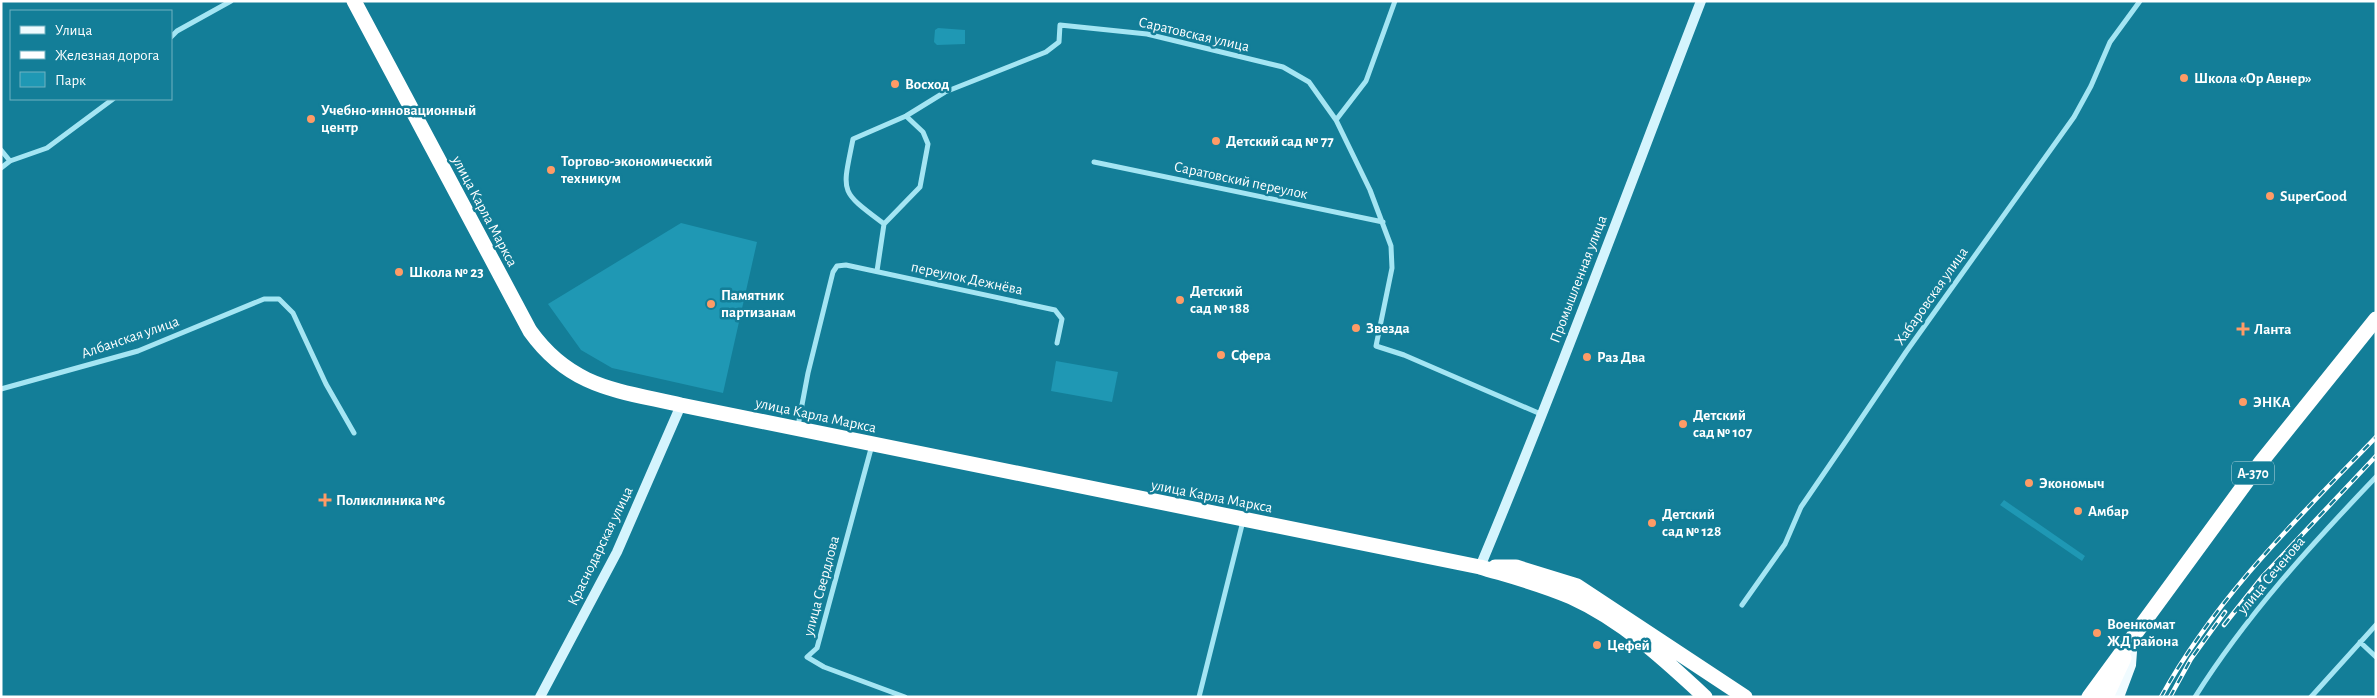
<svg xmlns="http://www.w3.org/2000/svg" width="2377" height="698" viewBox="0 0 2377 698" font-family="'Alegreya Sans',sans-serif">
<rect width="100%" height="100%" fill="#137e98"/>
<path fill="#1f98b4" d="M938,28L965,30V44L937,45L934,42L935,30Z
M681,223L757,242L723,393L612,368L581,350L548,304Z
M1056,361L1118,372L1112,402L1051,391Z
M2004,500L2085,556L2082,561L2000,505Z"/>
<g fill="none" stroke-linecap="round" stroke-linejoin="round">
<path stroke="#a4e5f3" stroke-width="5" d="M171,37L177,31L231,1
M1336,120L1366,81L1395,1
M1,150L10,161
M1094,162L1383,222
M1,168L10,161L47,148L113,99
M884,224C839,190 842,194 853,139L906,116L945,92L1046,52L1059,42L1060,25L1147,34L1283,67L1309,82L1336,120L1370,190L1391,246L1392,268L1376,346L1404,355L1543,415
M877,271L884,224L920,187L928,144L923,132L906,116
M1,389L138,351L264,299H279L293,313L326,384L354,433
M798,426L808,373L833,272L837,266L846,265L1055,310L1062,319L1057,343
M872,445L817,648L807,657L824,667L905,697
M1742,605L1785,544L1801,507L1844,444L1906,352L2074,117L2091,86L2110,42L2140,1
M2360,642L2376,657
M1199,697L1243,521
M2195,697C2246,616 2310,546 2376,477
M2311,697L2376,625"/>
<path stroke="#d4f4fd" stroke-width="10" d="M1480,567C1558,380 1628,190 1701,1
M540,697L617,552L681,405"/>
<path stroke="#f0fbff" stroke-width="12" d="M2118,697L2130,665L2132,638"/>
<path stroke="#fff" stroke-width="15" d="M354,1L530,331C571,388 617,390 681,405L1480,567C1510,576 1542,584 1571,597C1622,620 1664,659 1705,697
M1495,567H1516L1577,586L1745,697
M2089,697L2261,462L2376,319
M2106,697L2124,658"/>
<g stroke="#fff" stroke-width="4.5">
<path id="rail" d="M2224,625L2263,576L2376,456
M2161,697C2216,597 2298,518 2376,437
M2170,697L2191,659L2225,612"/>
</g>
<use href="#rail" stroke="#137e98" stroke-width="2.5" stroke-dasharray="8" stroke-linecap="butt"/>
</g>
<g fill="#ff9b66" stroke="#137e98" stroke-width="2">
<circle cx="2184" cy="78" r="5"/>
<circle cx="895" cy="84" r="5"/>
<circle cx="311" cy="119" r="5"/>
<circle cx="1216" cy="141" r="5"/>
<circle cx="551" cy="170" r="5"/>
<circle cx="2270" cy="196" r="5"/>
<circle cx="399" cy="272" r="5"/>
<circle cx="1180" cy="300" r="5"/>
<circle cx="711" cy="304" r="5"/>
<circle cx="1356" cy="328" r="5"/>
<path d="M2240.5 321.5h5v5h5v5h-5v5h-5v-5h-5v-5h5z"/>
<circle cx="1221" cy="355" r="5"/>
<circle cx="1587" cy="357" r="5"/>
<circle cx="2243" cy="402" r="5"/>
<circle cx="1683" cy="424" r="5"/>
<circle cx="2029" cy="483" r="5"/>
<path d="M322.5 492.5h5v5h5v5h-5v5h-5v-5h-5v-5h5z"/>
<circle cx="2078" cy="511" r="5"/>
<circle cx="1652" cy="523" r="5"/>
<circle cx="2097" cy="633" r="5"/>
<circle cx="1597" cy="645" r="5"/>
</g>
<g text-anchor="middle" stroke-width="5" stroke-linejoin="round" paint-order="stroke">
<rect fill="#137e98" stroke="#b8d8e0" stroke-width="1" x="2232" y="461.5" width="42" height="23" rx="4"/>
<g font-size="14" font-weight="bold" fill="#fff">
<text x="2253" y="478">А-370</text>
</g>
<g font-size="15" fill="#fff" stroke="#137e98">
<text transform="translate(1194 34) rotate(13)" y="5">Саратовская улица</text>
<text transform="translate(1241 180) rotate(12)" y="5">Саратовский переулок</text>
<text transform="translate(485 211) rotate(62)" y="5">улица Карла Маркса</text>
<text transform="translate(967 278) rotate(12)" y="5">переулок Дежнёва</text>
<text transform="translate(1578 279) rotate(-69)" y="5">Промышленная улица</text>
<text transform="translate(1931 296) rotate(-55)" y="5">Хабаровская улица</text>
<text transform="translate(130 337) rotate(-19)" y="5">Албанская улица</text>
<text transform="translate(816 415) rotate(12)" y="5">улица Карла Маркса</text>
<text transform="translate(1212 496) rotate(11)" y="5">улица Карла Маркса</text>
<text transform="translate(600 546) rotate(-64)" y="5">Краснодарская улица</text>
<text transform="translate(2271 575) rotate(-50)" y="5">улица Сеченова</text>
<text transform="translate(821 586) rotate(-75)" y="5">улица Свердлова</text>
</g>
<g font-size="15" font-weight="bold" fill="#fff" stroke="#137e98" text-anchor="start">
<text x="2194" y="83">Школа «Ор Авнер»</text>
<text x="905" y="89">Восход</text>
<text x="321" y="115">Учебно-инновационный<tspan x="321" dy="17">центр</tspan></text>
<text x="1226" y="146">Детский сад № 77</text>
<text x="561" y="166">Торгово-экономический<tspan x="561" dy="17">техникум</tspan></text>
<text x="2280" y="201">SuperGood</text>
<text x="409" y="277">Школа № 23</text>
<text x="1190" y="296">Детский<tspan x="1190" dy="17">сад № 188</tspan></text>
<text x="721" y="300">Памятник<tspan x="721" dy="17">партизанам</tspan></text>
<text x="1366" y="333">Звезда</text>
<text x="2254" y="334">Ланта</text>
<text x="1231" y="360">Сфера</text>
<text x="1597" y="362">Раз Два</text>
<text x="2253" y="407">ЭНКА</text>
<text x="1693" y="420">Детский<tspan x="1693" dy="17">сад № 107</tspan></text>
<text x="2039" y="488">Экономыч</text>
<text x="336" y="505">Поликлиника №6</text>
<text x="2088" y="516">Амбар</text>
<text x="1662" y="519">Детский<tspan x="1662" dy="17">сад № 128</tspan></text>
<text x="2107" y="629">Военкомат<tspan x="2107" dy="17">ЖД района</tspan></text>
<text x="1607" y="650">Цефей</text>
</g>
</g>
<rect width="2377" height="698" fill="none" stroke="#ffffff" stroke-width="5"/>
<rect x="10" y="10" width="162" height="90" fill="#137e98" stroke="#71b2c1"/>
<rect x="20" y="26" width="25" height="8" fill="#f0fbff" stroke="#71b2c1"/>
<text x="55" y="35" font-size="15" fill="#ffffff">Улица</text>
<rect x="20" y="51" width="25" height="8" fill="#ffffff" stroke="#71b2c1"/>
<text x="55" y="60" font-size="15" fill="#ffffff">Железная дорога</text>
<rect x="20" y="72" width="25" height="15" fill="#1f98b4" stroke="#71b2c1"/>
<text x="55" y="85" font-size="15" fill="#ffffff">Парк</text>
</svg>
